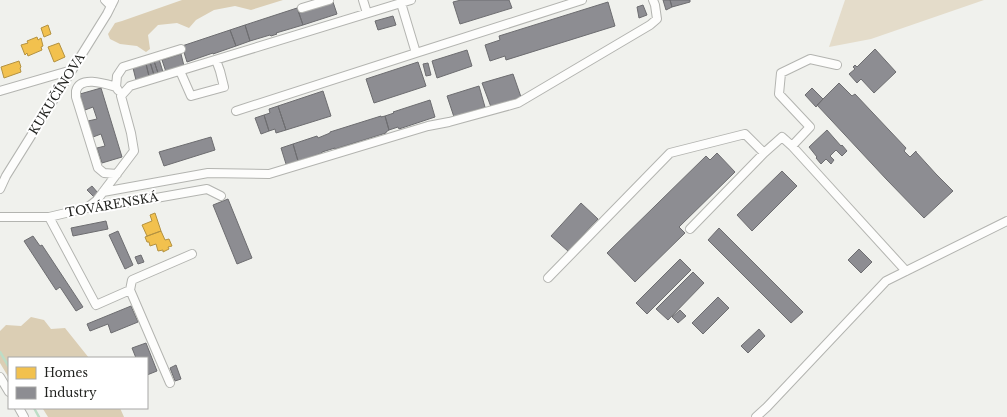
<svg xmlns="http://www.w3.org/2000/svg" width="1007" height="417" viewBox="0 0 1007 417" font-family="'Libre Baskerville',serif">
<rect width="100%" height="100%" fill="#f0f1ed"/>
<path fill="#e4dcca" d="M845,0H984L871,39L829,47Z"/>
<path fill="#dbceb4" d="M182,0H283L251,10L235,6L214,10L196,20L189,28L177,23L158,25L148,35L150,49L146,52L137,46L120,44L110,39L108,34L115,23L122,21Z
M31,317L44,320L51,329L65,328L89,358H9V378L0,363V331L6,325L21,326Z
M38,408H120L124,417H48L43,409Z"/>
<path fill="#f2c14e" stroke="#b49240" d="M48,25L51,34L44,37L41,28Z
M37,37L38,40L41,38L43,46L41,47L42,50L28,56L27,53L25,55L21,45L28,43L27,41Z
M59,43L65,57L54,62L48,47Z
M19,61L21,67L20,68L21,72L4,78L1,67Z
M155,213L161,231L147,236L142,225L152,221L150,215Z
M161,231L165,240L169,239L172,246L168,247L169,249L163,252V250L158,251L156,244L150,246L149,242H147L145,237Z"/>
<path fill="#8d8d92" stroke="#6d6d70" d="M461,0H509L512,8L460,24L453,2Z
M663,0H670L672,7L666,10Z
M670,0H690V2L672,7Z
M333,2L337,14L303,25L299,13Z
M608,2L615,26L506,60L505,56L490,61L485,45L500,40L499,36Z
M643,5L647,15L639,18L637,7Z
M297,8L303,25L276,33L277,34L271,36L270,35L250,41L245,25Z
M393,16L396,25L378,30L375,21Z
M245,25L250,41L236,46L230,30Z
M230,30L236,46L213,54V53L187,62L182,46Z
M875,49L896,72L874,93L861,79L857,83L849,74L855,69L853,67L855,65L857,67Z
M467,50L472,66L437,78L432,61Z
M181,54L184,66L166,72L162,60Z
M159,59L163,72L158,73L154,61Z
M154,61L158,73L154,75L150,62Z
M150,62L154,75L149,76L146,64Z
M418,62L426,86L374,103L366,79Z
M428,63L431,75L426,76L423,64Z
M146,64L149,76L136,80L133,68Z
M513,74L521,97L491,107L482,83Z
M839,83L852,96L855,94L906,148L904,151L910,157L916,151V152L936,174L953,191L924,218L887,180L817,105Z
M479,86L485,107L454,117L447,96Z
M101,88L122,157L102,163L97,148L105,146L101,134L93,137L88,121L97,119L93,107L85,110L80,94Z
M812,88L823,99L816,107L805,95Z
M323,91L331,116L286,130L278,106Z
M430,100L435,117L399,129L398,127L389,130L385,116L394,113L393,112Z
M278,106L286,130L276,133L275,129L269,131L264,115L270,113L269,109Z
M264,115L269,131L261,134L255,118Z
M381,116V117L385,116L389,130L386,132V133L335,149V148L322,152V153L298,161L293,144L317,136L318,138L330,133V132Z
M827,130L841,146L842,145L847,151L842,156L836,150L830,156L834,160L831,164L826,159L821,164L816,158L817,157L809,147Z
M211,137L215,150L164,166L159,152Z
M293,144L298,161L286,164L281,148Z
M717,153L735,172L679,227L685,233L635,282L607,253L706,156L710,160Z
M782,171L797,186L752,231L737,215Z
M92,186L98,193L94,197L87,190Z
M228,199L252,258L237,264L213,205Z
M581,203L598,219L568,251L551,236Z
M106,221L108,229L73,236L71,228Z
M719,228L803,312L791,323L708,240Z
M118,231L133,265L125,269L109,235Z
M33,236L40,246L42,245L83,307L76,311L60,287L56,290L24,241Z
M859,249L872,262L861,273L848,260Z
M141,255L144,262L138,264L135,257Z
M680,259L691,270L647,314L636,303Z
M693,272L704,283L668,320L656,309Z
M718,297L729,308L703,334L692,323Z
M131,306L138,322L111,333L108,324L90,331L87,324Z
M680,310L686,316L678,323L672,317Z
M759,329L765,336L748,353L741,346Z
M146,343L157,371L147,375V358H136L132,348Z
M176,365L181,379L175,381L170,368Z"/>
<g fill="none" stroke-linecap="round" stroke-linejoin="round">
<path stroke="#bdddc6" stroke-width="2.5" d="M0,352L9,367
M34,408L39,417"/>
<g stroke="#b3b4b0" stroke-width="10">
<path id="minor" d="M105,0L111,6
M363,0L367,13
M401,3L411,0
M302,8L329,0
M416,53L582,0
M180,71L191,96L224,87L220,71L216,60
M116,87C106,84 80,75 76,91C76,93 76,95 76,97L98,168L104,173L117,174
M118,90L116,87L117,76L123,67L181,49
M0,91L72,70
M792,146L810,127L779,94L781,73L810,59L837,65
M0,189L6,176L107,14L114,0
M103,192L208,173L269,174L428,126L449,122L518,103L650,25L657,19L655,5L653,0
M87,208L97,200L134,151L131,133L121,96L130,86L401,3L416,53L236,111
M0,217H49L87,208L139,201L207,189L221,196
M49,217L96,305L130,290L132,280L192,254
M690,229L764,153L782,137L792,146L906,271
M548,278L670,153L745,134L764,153
M130,290L170,383
M0,377L9,392
M19,408L24,417
M756,417L767,407L886,281L1007,221"/>
</g>
<use href="#minor" stroke="#fdfdfc" stroke-width="8"/>
</g>
<g text-anchor="middle" stroke-width="4" stroke-linejoin="round" paint-order="stroke">
<g font-size="12" fill="#222320" stroke="#fff">
<text transform="translate(57 94) rotate(-58)" y="4">KUKUČÍNOVA</text>
<text transform="translate(112 205) rotate(-10)" y="4">TOVÁRENSKÁ</text>
</g>
</g>
<rect x="8" y="357" width="140" height="52" fill="#ffffff" stroke="#a7a7a6"/>
<rect x="16" y="367" width="20" height="12" fill="#f2c14e" stroke="#a7a7a6"/>
<text x="44" y="377" font-size="12" fill="#222320">Homes</text>
<rect x="16" y="387" width="20" height="12" fill="#8d8d92" stroke="#a7a7a6"/>
<text x="44" y="397" font-size="12" fill="#222320">Industry</text>
</svg>
